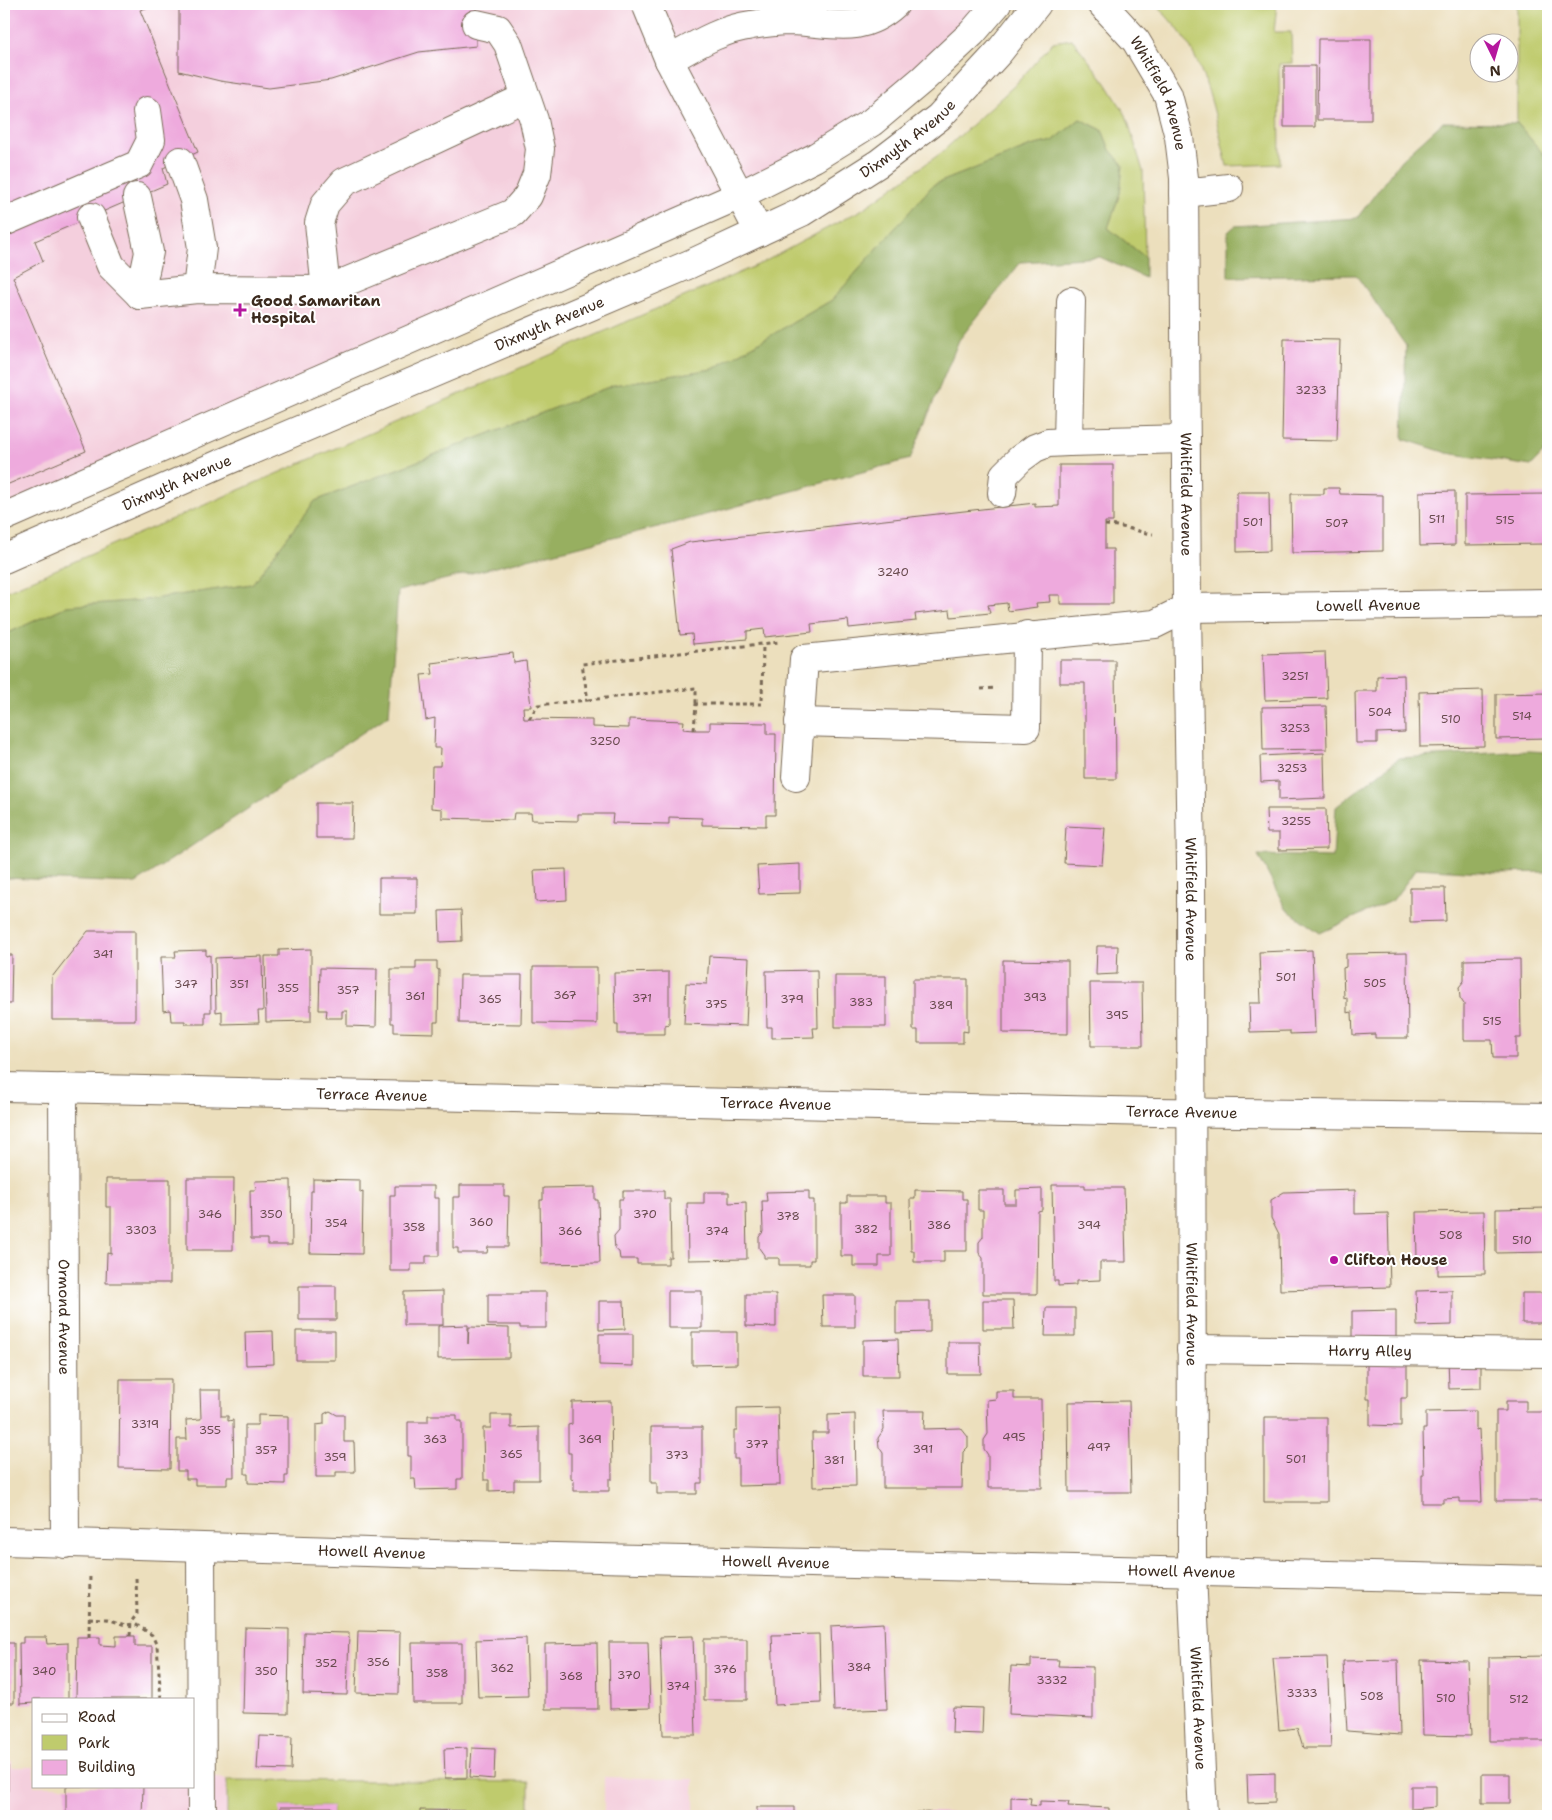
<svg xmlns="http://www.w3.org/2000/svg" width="1552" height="1820" viewBox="0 0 1552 1820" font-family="'Shantell Sans',sans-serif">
<rect width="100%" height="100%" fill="#fff"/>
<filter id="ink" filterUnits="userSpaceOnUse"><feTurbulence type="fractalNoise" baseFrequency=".02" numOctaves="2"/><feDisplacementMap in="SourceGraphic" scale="10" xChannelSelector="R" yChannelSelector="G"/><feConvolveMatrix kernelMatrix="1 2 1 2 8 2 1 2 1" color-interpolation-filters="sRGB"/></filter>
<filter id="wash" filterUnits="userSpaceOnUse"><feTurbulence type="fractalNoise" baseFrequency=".0096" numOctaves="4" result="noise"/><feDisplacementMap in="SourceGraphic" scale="20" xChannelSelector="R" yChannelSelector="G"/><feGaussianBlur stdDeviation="1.12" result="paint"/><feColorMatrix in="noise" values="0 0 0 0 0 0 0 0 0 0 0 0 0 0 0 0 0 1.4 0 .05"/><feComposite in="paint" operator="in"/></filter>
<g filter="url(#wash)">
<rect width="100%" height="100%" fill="#ecdfbd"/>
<path fill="#f4cfdd" d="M4,4H997L872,122L4,517Z
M12,1761V1767H34V1786H194V1771L227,1780L529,1782L530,1813L604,1812V1777L694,1779V1816H4V1762Z"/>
<path fill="#bfcb6d" stroke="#7d7a46" d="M1156,4H1277L1274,32H1291L1292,63L1279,64L1280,164L1227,166C1217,123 1208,73 1183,36C1175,25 1164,14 1156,4Z
M1517,4H1548V156H1545L1517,123Z
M1072,39L1106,83L1126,115L1143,171L1145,257L1108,228L1120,193L1123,165L1110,150L1102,130L1080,119L1053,141L1031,146L933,185L832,300L713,369L614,385L315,501L252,584L146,600L67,606L4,635V592L762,263L863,209L941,153L1015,85L1053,42Z
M227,1780L529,1782V1816H470V1811L421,1810L420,1816H332V1807H281L280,1816H227Z"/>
<path fill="#97af60" stroke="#696c3f" d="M1080,119L1102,130L1110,150L1123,165L1120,193L1108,228L1145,257V278L1100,257L1021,262L959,340L910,459L690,519L398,591L389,715L136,883L4,878V635L67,606L146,600L252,584L315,501L614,385L713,369L832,300L933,185L1031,146L1053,141Z
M1443,122L1517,123L1545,156H1548V448L1531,466L1447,453L1403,439L1406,346L1356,275L1228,277V232L1235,226L1357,218L1401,160Z
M1529,751L1548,752V872L1498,873L1417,868L1393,900L1320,933L1286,909L1258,855L1333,857L1336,807L1399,758Z"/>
<g id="blocks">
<path fill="#ead" d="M4,4H158L140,10L198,152L163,168L167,184L35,241L43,261L13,277L86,451L4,486Z
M179,4H476V46L419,52L331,80L269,88L220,81L179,71Z
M1318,39H1371V120H1317Z
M1284,66H1315V127H1284Z
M1284,339L1340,340L1337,441L1282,440Z
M1059,465H1113V522H1105V549H1113V604H1060V595H1049L1050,602L1036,603L1037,607L1008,611L1007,603L988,605L990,613L951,617L950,610L915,614L916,621L849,628L848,620L811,624L812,632L765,637L764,629L747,631V639L693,644L692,634L680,635L671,549L690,542L1035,503V507L1059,506Z
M1324,488H1339L1340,494L1383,495V551L1292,553L1291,494H1324Z
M1455,491V545L1420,546L1419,492Z
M1237,492H1269L1270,551L1237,552Z
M1546,494V544L1465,545V495Z
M1325,652L1327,698L1265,700L1263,654Z
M513,653L514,663L526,661L531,707H523L524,719L592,720V727L629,728V719L684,721L683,729L694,730H710V722L767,723V734H776L775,815H766V826L702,825V818L669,817V824L612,823L613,814H578V821L532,820L531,813H514L513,820L442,818V809L431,808L432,766H440L441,748H434L435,718L426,720L421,675L433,674L431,663Z
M1060,660H1115L1116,779H1085V683H1060Z
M1404,675L1405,732L1377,733V743H1356L1355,691H1377V676Z
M1483,690L1484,746L1420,747L1419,692Z
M1548,693V738L1496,739V694Z
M1326,706L1327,749L1263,750L1262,707Z
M1324,753L1325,798L1279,800V781L1261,782L1260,756Z
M316,803H353L352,838H316Z
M1266,809H1326L1327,849L1279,850V833H1267Z
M1066,826L1105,828L1102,865L1064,863Z
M800,864V893L759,894L757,866Z
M566,869L567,900L536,902L534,870Z
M379,878H417V914H379Z
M1410,888H1445L1446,921L1410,922Z
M461,910L462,941L440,942L439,911Z
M88,931H135V1020H52V977Z
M1097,946H1118L1117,974L1096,975Z
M311,949V1021L266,1022L265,956H279V950Z
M206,950V956L210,955L211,1012H205V1024H185V1021H171L170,1010L163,1011L161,957H176L175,951Z
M1312,950L1315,1033L1290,1034V1031L1250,1032L1249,1003H1261L1259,952Z
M1407,953L1408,1038H1375V1034L1353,1035L1352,1012L1347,1013V997L1344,998L1343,968L1346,967V954Z
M4,955H12L11,1004H4Z
M262,956L263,1011H258L259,1023L222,1024V1011L216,1012L215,958Z
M709,956L749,958L746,1026L684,1024L686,983L707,984Z
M1520,959L1521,1038H1516V1058H1493L1492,1040H1464V1004L1460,998L1459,987L1464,981V960Z
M1003,960L1068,961V1034L1003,1033Z
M416,961H437V969L439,970L438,1022H434V1033L394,1032V1023H391V969H416Z
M533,967H597V1024L533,1023Z
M320,968L377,969L376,1027L347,1026V1011H342V1018H326L327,1010H319Z
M817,970L818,1028H813L814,1037L772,1038V1027H767L766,971Z
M669,972V1024L665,1025V1034H618V1024H615L614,973Z
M460,975H522L521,1024L459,1023Z
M835,976H886V1027H835Z
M913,979H968V1032L963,1031V1043H918V1030H913Z
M1090,983H1142L1143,1046H1091Z
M187,1178H234L233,1250H187Z
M106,1179H170V1283H106L107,1253L111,1254V1207H106Z
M313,1179L360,1180V1193L363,1192L362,1254L310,1253L311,1191H313Z
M291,1180L292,1245H267V1239H251L250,1190H256L255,1181Z
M460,1185H504V1196H509L508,1247H488L487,1253H458V1248H453V1197H460Z
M1052,1185H1085V1188H1124L1126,1262H1100V1280L1076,1281V1285L1058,1286V1281H1054Z
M395,1186H434V1198H439V1256H426V1264H411V1271H390V1195H395Z
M595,1187V1200H598L600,1263L541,1264L540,1200H543V1188Z
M1042,1189V1210L1038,1211L1037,1294H983V1258L979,1253V1242L983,1237V1210H978V1190H1004V1204H1016V1190Z
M915,1190L962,1191V1199H967V1251H944V1262H914V1251H911L910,1199H915Z
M1355,1190V1214L1388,1213L1390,1287L1280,1290L1279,1234L1271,1218V1200L1284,1192Z
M623,1191H664V1199H670L671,1257H668V1264H637V1259H620L619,1252L615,1249L614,1236L619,1230V1199H623Z
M809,1191V1200H814V1260H810V1265H779V1258H764V1255L759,1248V1237L763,1232L762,1201H767L766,1192Z
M704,1192H729V1203L746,1202L747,1259L688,1260L687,1203H704Z
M847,1196H885V1203H891V1256H879V1266H853V1256H841V1203H847Z
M1548,1208V1252L1496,1253V1209Z
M1484,1211L1485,1274L1438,1275V1258L1417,1259L1416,1212Z
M299,1286H336V1320H299Z
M1452,1290V1325L1417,1326L1416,1291Z
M443,1291V1325H404V1292Z
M668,1291H702V1328H668Z
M520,1292H546V1328H520V1325H488V1294H520Z
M1522,1293H1548V1323H1522Z
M746,1294H776V1327L746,1326Z
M822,1295H855V1327H823Z
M983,1300H1013L1014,1329H983Z
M599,1301H624L625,1329L599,1330Z
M896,1301H930V1332L896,1333Z
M1046,1308H1075V1336H1045Z
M1396,1310V1344H1352V1311Z
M468,1325V1344L469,1327L509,1328V1358L438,1359V1326Z
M273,1331L274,1364L246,1365L245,1332Z
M296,1331H335V1360H296Z
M692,1332H737V1364L692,1365Z
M599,1334H633V1366L599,1365Z
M898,1339L899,1376H863V1340Z
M948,1342H980L981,1374H948Z
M1448,1356H1481V1388L1449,1389Z
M1367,1357H1407V1398H1401V1426L1370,1425V1399H1367Z
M120,1379H171L170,1469L119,1468Z
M200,1390H221V1416H228V1421L233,1420L234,1477H227V1485H195V1479H186V1471H177V1439H187L186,1420L201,1419Z
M996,1391H1014V1399H1041L1042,1488H988V1455L984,1449V1440L988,1434L987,1400L996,1399Z
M611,1401L612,1479H609V1491H574V1480L571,1479V1453H568V1425L572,1424V1402Z
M1129,1401L1131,1492H1069L1068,1402Z
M1506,1401H1526V1412H1548V1501H1496V1411H1506Z
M778,1407L780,1485L738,1486V1459H734V1430H737V1408Z
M330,1411L337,1415H344V1442H354L355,1472H336V1477H316V1425L324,1424V1414Z
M883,1411H925L924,1429L961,1428L968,1437V1447L963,1452L962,1488H883V1453L879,1447L878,1438L884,1429Z
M1476,1411V1430L1479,1429L1482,1502H1460V1498L1443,1499V1503H1422V1475H1424L1423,1429H1426V1412Z
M855,1414L856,1486L813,1487L812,1433H828V1415Z
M258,1415L288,1416V1476H285V1484L248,1483V1474H245V1425H258Z
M428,1415H457V1421H462V1479H457V1489L416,1490L415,1479H411V1456H408V1422H428Z
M491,1415H511V1428L539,1427V1480H514V1490L489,1491V1480H484L483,1428H491Z
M1264,1417H1327V1502H1264Z
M651,1427H702V1483H697V1494H657V1483H651Z
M884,1623L887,1709L834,1711L831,1626Z
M245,1628L289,1629L288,1714L243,1713Z
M358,1631L400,1632L399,1694L356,1693Z
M304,1632L349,1633L347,1695L303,1694Z
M819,1634L821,1703L775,1705L772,1635Z
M116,1636H135V1646H152V1699H76L77,1637H100V1645L116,1646Z
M693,1636L696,1735H663L660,1637Z
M23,1637H46L47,1644L68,1643V1699H34V1703L20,1704L19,1643H23Z
M526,1638L528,1696L478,1697L476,1640Z
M704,1639H747V1700H704Z
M609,1642H648L650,1708L610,1709Z
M4,1643H14V1703H4Z
M412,1643H462V1703H413Z
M597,1643L598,1709H545V1644Z
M1548,1656V1741H1489V1657Z
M1327,1657L1331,1748H1303L1297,1728L1279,1730L1273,1658Z
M1031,1659L1059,1660L1058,1666L1093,1667V1718L1009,1714L1011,1666L1031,1667Z
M1398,1660L1400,1735L1347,1731L1343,1661Z
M1421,1660L1468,1661L1471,1736L1423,1735Z
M953,1707L983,1708L982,1734L952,1733Z
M259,1736L292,1737L291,1770L257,1769Z
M467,1748V1778H445L444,1749Z
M472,1748L495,1749L494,1779L470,1777Z
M4,1766H8V1795H4Z
M1275,1773V1802L1248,1803L1247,1774Z
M1482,1774H1510V1803H1482Z
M66,1786H143L142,1816H66Z
M1411,1786H1436V1807L1411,1809Z
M1011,1797L1031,1798L1030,1805L1040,1806V1801L1069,1802L1068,1806L1109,1808V1816H1005V1812H1011Z
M280,1807H332V1816H280Z
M757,1807H794V1816H757Z
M420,1810L470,1811V1816H420Z
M916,1812L961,1813V1816H916Z"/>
</g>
</g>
<g filter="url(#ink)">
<use href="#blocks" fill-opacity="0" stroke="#796956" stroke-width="1"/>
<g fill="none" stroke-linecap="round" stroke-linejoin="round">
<g stroke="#796956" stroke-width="30">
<g id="minor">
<path d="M646,4L669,60L759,232"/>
<path id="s1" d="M1102,4L1136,41L1168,95L1179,137L1184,178L1187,608L1191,866L1192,1573L1203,1816"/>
<path d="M669,60C696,45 721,29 752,25C764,23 778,21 790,21C831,22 860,36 895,4"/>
<path d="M180,161L194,200L202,248L197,289"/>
<path d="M1184,193L1229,188"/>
<path d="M137,197L149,252L140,295"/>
<path d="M91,217L111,266L140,295"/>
<path d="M4,222L139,164L151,140L147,111"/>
<path d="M326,290L319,223L325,204L344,182L526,97"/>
<path d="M140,295L197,289L326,290L513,213L528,196L537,174L540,149L534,120L508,44L498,29L476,24"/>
<path d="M1071,301L1068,442L1186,439"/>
<path d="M1002,493L1004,475L1020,459L1035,448L1048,443L1068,442"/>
<path d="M4,517L740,195L814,158L872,122L923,79L972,33L997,4"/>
<path id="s2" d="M4,559L224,462L690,264L802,212L879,163L939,117L999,52L1037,4"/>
<path d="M799,722L1026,728L1027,635"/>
<path id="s3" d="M796,777L804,659L1155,624L1187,608L1548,603"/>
<path id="s4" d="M4,1087L1155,1112L1548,1117"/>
<path id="s5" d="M63,1088L65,1544"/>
<path id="s6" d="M1191,1349L1548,1353"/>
<path id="s7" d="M4,1541L467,1555L1548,1580"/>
<path d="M201,1548L202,1816"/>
</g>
</g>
<path stroke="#796956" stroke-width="3" stroke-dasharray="4 4" stroke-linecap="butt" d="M1105,525C1122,525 1137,532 1153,534
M981,689L997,688
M588,700L696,688V704
M529,719L538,705L588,700L582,664L779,642
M694,730L696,704H762L763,644
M89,1618L107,1619L125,1625L134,1624L140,1627L152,1635L157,1646L161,1699
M130,1636L131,1622L137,1614L136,1576
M89,1637L90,1574"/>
<use href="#minor" stroke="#fff" stroke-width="28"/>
</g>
</g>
<g fill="#b5179e" stroke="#fff" stroke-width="2">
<path d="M237.5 302.5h5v5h5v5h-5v5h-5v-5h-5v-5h5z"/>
<circle cx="1334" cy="1260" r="5"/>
</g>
<g text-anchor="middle" stroke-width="4" stroke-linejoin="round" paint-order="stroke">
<g font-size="12" fill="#684a4e">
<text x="1311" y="394">3233</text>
<text x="1437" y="523">511</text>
<text x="1505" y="524">515</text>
<text x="1253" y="526">501</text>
<text x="1337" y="527">507</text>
<text x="893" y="576">3240</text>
<text x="1295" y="680">3251</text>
<text x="1380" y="716">504</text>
<text x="1522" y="720">514</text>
<text x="1451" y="723">510</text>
<text x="1295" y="732">3253</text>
<text x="605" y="745">3250</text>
<text x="1292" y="772">3253</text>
<text x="1296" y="825">3255</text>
<text x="103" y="958">341</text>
<text x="1286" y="981">501</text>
<text x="1375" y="987">505</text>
<text x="186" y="988">347</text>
<text x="239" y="988">351</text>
<text x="288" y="992">355</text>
<text x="348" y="994">357</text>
<text x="565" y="999">367</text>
<text x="415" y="1000">361</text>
<text x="1035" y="1001">393</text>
<text x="642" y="1002">371</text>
<text x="490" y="1003">365</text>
<text x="792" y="1003">379</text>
<text x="861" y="1006">383</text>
<text x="716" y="1008">375</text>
<text x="941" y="1009">389</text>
<text x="1117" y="1019">395</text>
<text x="1492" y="1025">515</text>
<text x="210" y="1218">346</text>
<text x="271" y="1218">350</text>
<text x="645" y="1218">370</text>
<text x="788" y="1220">378</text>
<text x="481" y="1226">360</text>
<text x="336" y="1227">354</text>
<text x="939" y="1229">386</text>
<text x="1089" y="1229">394</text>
<text x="414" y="1231">358</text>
<text x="866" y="1233">382</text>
<text x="141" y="1234">3303</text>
<text x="570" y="1235">366</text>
<text x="717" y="1235">374</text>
<text x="1451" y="1239">508</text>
<text x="1522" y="1244">510</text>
<text x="145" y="1428">3319</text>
<text x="210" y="1434">355</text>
<text x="1014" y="1441">495</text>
<text x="435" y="1443">363</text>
<text x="590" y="1443">369</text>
<text x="757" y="1448">377</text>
<text x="1099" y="1451">497</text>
<text x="923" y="1453">391</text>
<text x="266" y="1454">357</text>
<text x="511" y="1458">365</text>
<text x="677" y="1459">373</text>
<text x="335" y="1461">359</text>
<text x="1296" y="1463">501</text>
<text x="834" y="1464">381</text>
<text x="378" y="1666">356</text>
<text x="326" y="1667">352</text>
<text x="859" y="1671">384</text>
<text x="502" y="1672">362</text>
<text x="725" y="1673">376</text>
<text x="44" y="1675">340</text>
<text x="266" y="1675">350</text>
<text x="437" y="1677">358</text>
<text x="629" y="1679">370</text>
<text x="571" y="1680">368</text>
<text x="1052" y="1684">3332</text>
<text x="678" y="1690">374</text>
<text x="1302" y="1697">3333</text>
<text x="1372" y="1700">508</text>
<text x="1446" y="1702">510</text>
<text x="1519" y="1703">512</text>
</g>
<g font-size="15" fill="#3b2a1e" stroke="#fff">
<text dy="5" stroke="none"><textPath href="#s1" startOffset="108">Whitfield Avenue</textPath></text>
<text dy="5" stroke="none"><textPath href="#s2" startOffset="999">Dixmyth Avenue</textPath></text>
<text dy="5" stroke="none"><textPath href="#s2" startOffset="594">Dixmyth Avenue</textPath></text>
<text dy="5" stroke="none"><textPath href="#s2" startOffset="189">Dixmyth Avenue</textPath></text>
<text dy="5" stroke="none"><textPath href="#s1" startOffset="514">Whitfield Avenue</textPath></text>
<text dy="5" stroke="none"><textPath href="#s3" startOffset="688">Lowell Avenue</textPath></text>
<text dy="5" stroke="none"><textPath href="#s1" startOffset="919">Whitfield Avenue</textPath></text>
<text dy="5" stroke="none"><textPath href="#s4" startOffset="368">Terrace Avenue</textPath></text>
<text dy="5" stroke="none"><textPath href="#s4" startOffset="772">Terrace Avenue</textPath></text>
<text dy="5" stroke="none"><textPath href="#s4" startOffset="1178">Terrace Avenue</textPath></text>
<text dy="5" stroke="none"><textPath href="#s1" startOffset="1324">Whitfield Avenue</textPath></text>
<text dy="5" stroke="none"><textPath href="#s5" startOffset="229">Ormond Avenue</textPath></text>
<text dy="5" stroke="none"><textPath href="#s6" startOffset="179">Harry Alley</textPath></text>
<text dy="5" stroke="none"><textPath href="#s7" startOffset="368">Howell Avenue</textPath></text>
<text dy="5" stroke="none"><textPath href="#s7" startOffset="772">Howell Avenue</textPath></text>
<text dy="5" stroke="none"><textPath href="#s7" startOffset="1178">Howell Avenue</textPath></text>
<text dy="5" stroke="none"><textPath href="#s1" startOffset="1728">Whitfield Avenue</textPath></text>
</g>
<g font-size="15" font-weight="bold" fill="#3b2a1e" stroke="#fff" text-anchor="start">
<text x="251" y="306">Good Samaritan<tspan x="251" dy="17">Hospital</tspan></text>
<text x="1344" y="1265">Clifton House</text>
</g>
</g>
<rect width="1552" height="1820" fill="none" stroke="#fff" stroke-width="20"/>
<rect x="32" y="1698" width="162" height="90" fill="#ffffff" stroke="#b1aaa5"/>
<rect x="42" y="1714" width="25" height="8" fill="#ffffff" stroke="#b1aaa5"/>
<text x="78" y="1722" font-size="15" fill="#3b2a1e">Road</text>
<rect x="42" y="1735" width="25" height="15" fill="#bfcb6d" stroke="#b1aaa5"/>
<text x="78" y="1748" font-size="15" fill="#3b2a1e">Park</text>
<rect x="42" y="1760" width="25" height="15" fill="#eeaadd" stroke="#b1aaa5"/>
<text x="78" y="1772" font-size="15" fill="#3b2a1e">Building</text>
<g transform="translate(1494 58) rotate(175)"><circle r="24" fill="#ffffff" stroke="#b1aaa5"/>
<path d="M0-4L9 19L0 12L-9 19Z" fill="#b5179e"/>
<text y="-8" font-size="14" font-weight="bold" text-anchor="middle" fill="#3b2a1e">N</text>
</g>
</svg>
